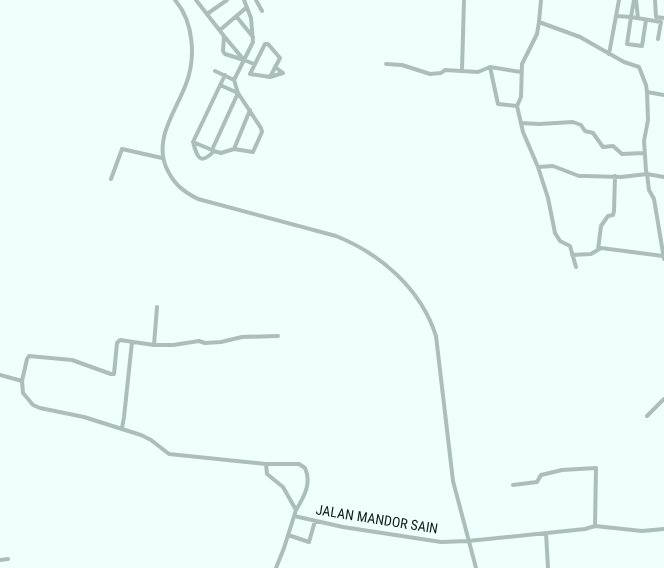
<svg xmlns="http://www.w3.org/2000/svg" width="664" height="568" viewBox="0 0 664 568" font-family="'Roboto Condensed',sans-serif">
<rect width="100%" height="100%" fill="#eefffc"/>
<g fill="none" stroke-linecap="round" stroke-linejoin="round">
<path stroke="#acbeba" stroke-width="4" d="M175,0C194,22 196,58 186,84C176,111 154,138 166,167C173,183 182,191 198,199L336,236C381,254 421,289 436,336L453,481L476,568
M196,0L224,36L244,60
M256,0L262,11
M541,0L539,22L580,37L624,62L639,67L646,85L647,92L664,95
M636,0L638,18
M655,0L656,17L664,18
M207,14L227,0
M236,16L253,37
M617,16L631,17L634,0
M646,20L642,46L627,44L631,17L661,22L658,39
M539,22L537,34L522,64L521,97L517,106L523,132L538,167L548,198L555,233L560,241L570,246L576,267
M220,30L247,7
M224,36L223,51L225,54L244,60L254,64
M609,54L619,0
M386,64L402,65L430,74L441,73L445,70L478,72L490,67L521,72
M490,67L498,104L517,106
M462,70L464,0
M215,71L234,80
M225,75L193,142C197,157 200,166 214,151L221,153L234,149L253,152L262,132L261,128L238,93L234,80L253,42L251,18L244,0
M270,77L280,58L268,44H265L250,74L270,77L283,73L275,67
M647,92L648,120L644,141L646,171L647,174L664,177
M521,123L539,124L573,122L581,125L585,131L593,133L603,147L613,146L622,154L644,153
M193,142L212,150
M234,149L250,110
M214,151L212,150L238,93L220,85
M538,167L553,166L579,176H585L621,177L647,174L649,190L654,199L664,259
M111,179L122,149L162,158
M598,250L601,226L608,216L613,215L614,211L615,176
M572,255L591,254L601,248L663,256
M154,345L157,307
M0,375L22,381L23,393L33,405L40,408L84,417L141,435L151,440L169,454L266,464L267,474L283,487L296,510L284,548L276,568
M22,381L27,359L29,356L72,360L111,374H114L117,343L120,340L154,345H173L199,341L205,343L221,342L242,337L278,336
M647,416L664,399
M122,428L124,417L132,342
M266,464H299L305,468C312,483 304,497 296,510
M513,485L537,482L541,475L562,470L596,468L595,526
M294,516L343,527L441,542L468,541L585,529L595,526L642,531L664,529
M546,533L548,568
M288,535L309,542L315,521
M0,560L8,559"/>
</g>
<g text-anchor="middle" stroke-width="4" stroke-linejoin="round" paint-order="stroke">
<g font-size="14" fill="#0d1d1b" stroke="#eefffc">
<text transform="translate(377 519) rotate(9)" y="5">JALAN MANDOR SAIN</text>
</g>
</g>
</svg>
